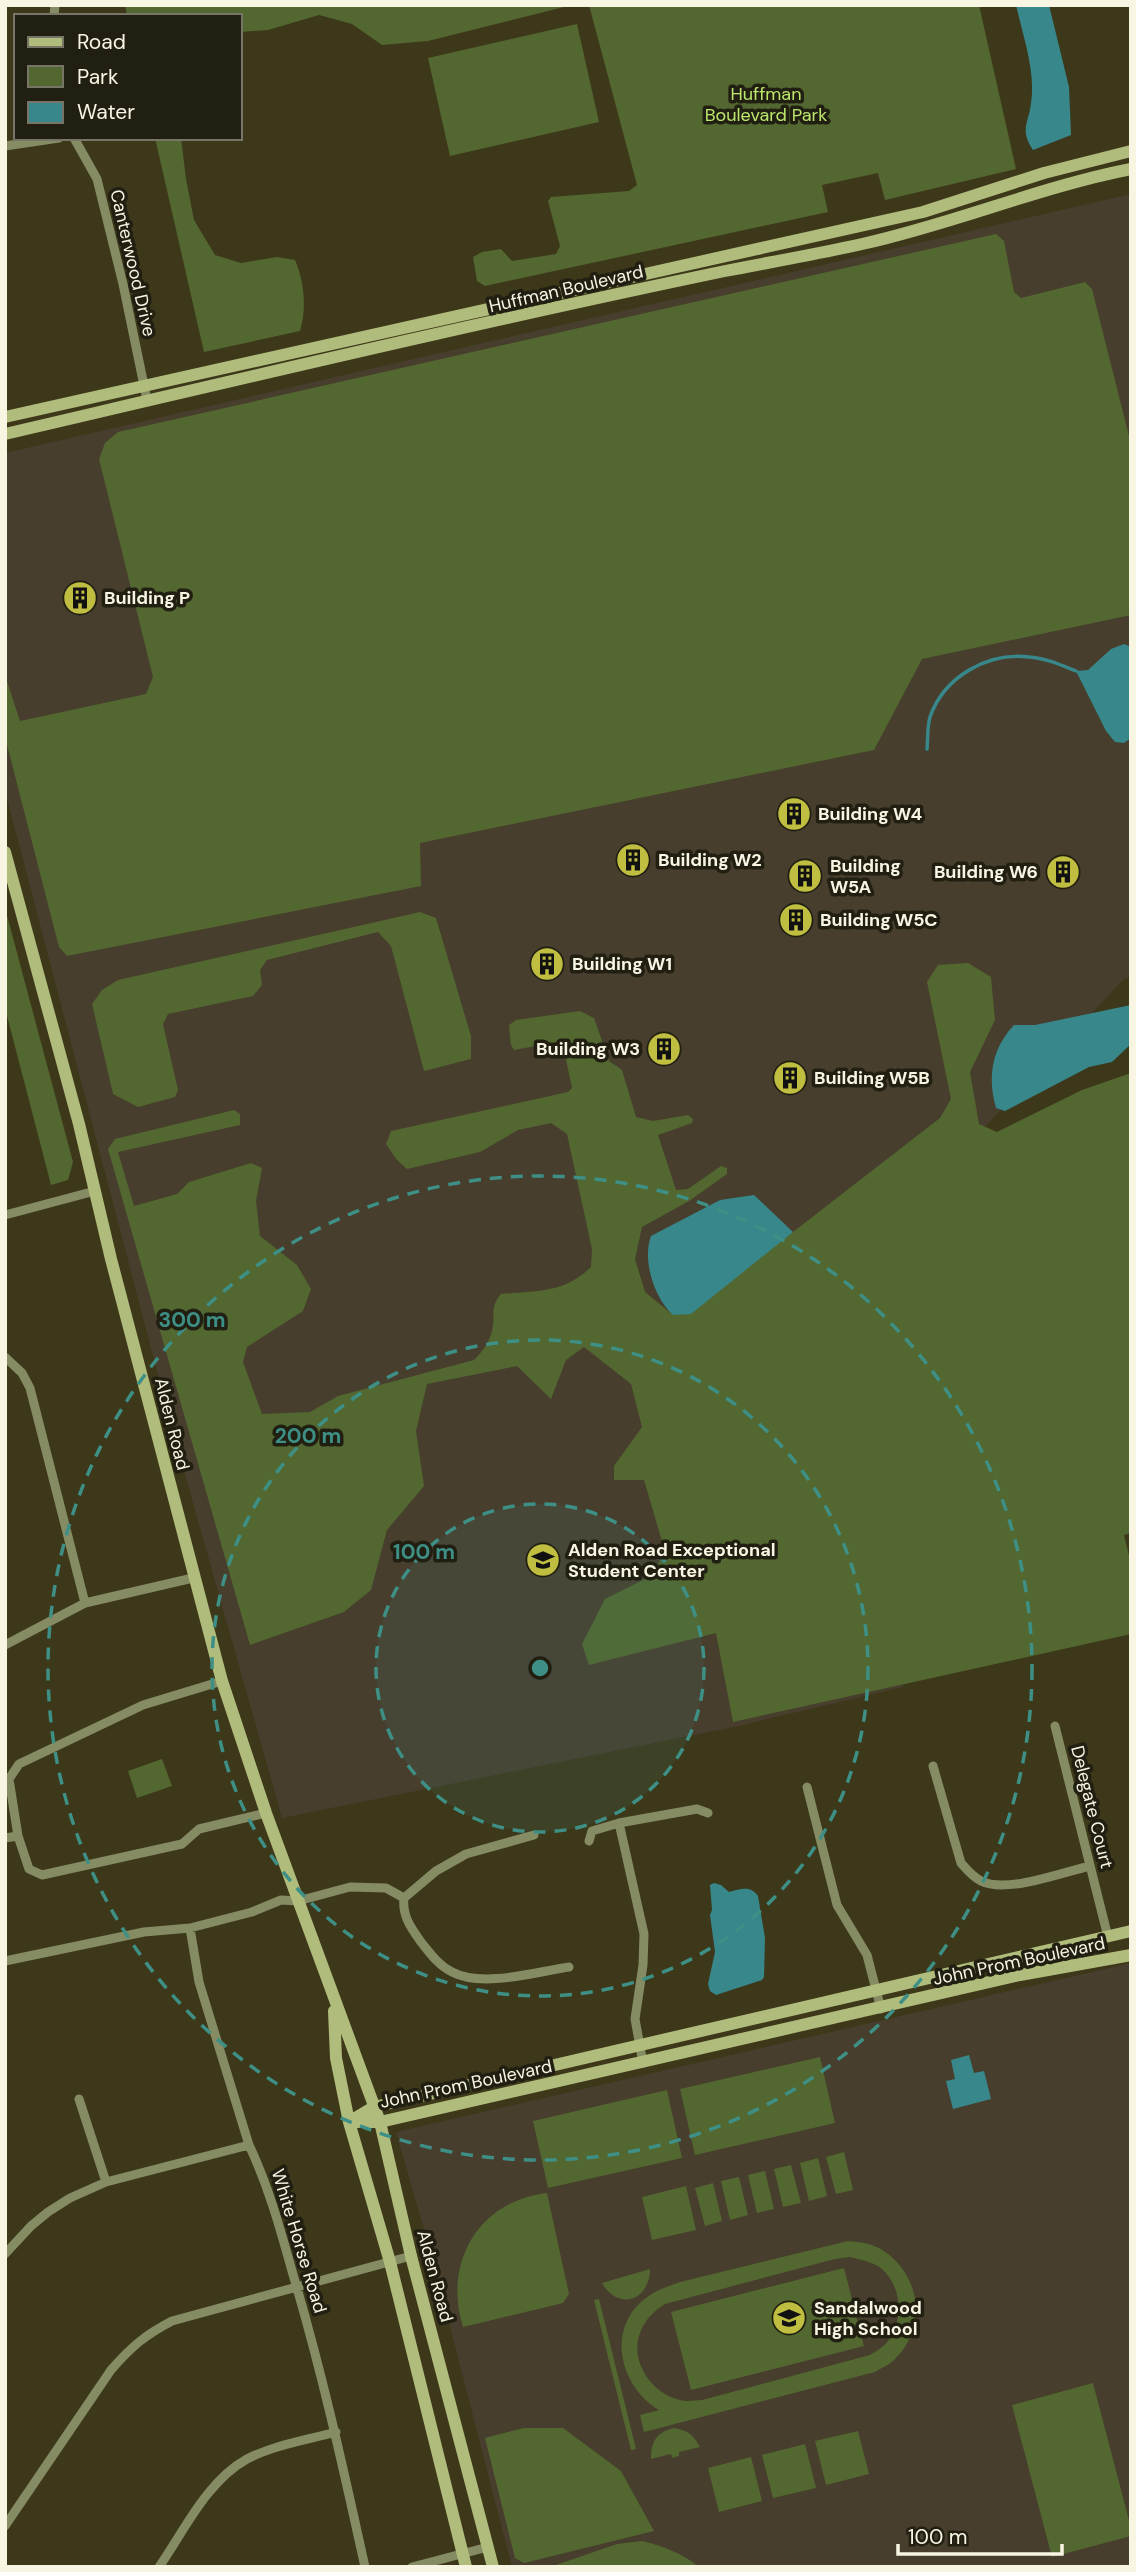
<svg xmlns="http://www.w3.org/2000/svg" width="1136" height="2572" viewBox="0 0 1136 2572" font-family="'DM Sans',sans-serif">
<rect width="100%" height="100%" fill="#3d381a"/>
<path fill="#473e2d" d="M1131,194V977L1124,979L824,1298L903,1687L734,1727L282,1818L173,1432L5,791V453Z
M1131,1963V2564L1123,2567H512L433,2261L396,2132Z"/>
<path fill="#536730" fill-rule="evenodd" d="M125,5H572L428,41L382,45L352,24L319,15L268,30L240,32V16H127Z
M589,5H979L1016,169L885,200L878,173L822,185L828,212L485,286L477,281L473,257L482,252L501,249L512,261L556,254L560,246L548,201L551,197L629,191L637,185Z
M577,24L599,122L450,156L428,58Z
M155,138H181L186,179L194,220L215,255L241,263L277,257L295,260C304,281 307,308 300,331L204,352Z
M996,234L1004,241L1014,292L1021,298L1085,282L1092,289L1131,444V615L922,659L874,750L420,843L421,886L67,956L59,947L5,737V675L20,721L146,694L153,677L99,459L105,443L118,432Z
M5,908L73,1162L68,1180L51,1185L5,1008Z
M420,912L436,918L471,1036V1059L424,1071L391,946L378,932L267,960L260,970L262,985L253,996L168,1014L163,1024L178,1090L175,1097L138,1107L113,1094L92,1004L102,990L118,980Z
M968,963L991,977L995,1020L970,1072L979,1124L997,1132L1082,1090L1131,1073V1533L1124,1535L1131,1564V1634L733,1722L716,1633L589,1665L582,1644L605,1599L655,1574L664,1548L644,1480H614V1466L642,1427L631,1384L584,1347L566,1360L551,1399L517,1366L427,1384L416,1431L424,1486L387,1530L371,1590L344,1612L250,1645L108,1149L115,1139L234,1110L240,1114V1125L118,1152L134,1206L177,1194L189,1182L251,1163L262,1168L256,1201L260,1236L297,1265L311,1289L303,1311L247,1347L243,1362L262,1414L310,1412L338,1396L474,1360C482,1352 489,1343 492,1331C496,1315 489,1308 501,1294C536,1291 565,1293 591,1267L592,1249L567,1134L551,1123L518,1130L480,1152L407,1169L397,1160L386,1144L391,1131L568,1092L572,1088L563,1045L557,1042L514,1050L511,1045L509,1025L516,1020L580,1011L594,1018L609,1061L622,1070L636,1117L653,1121L688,1115L693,1119L692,1123L658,1135L676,1190L688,1189L721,1166L727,1168V1174L689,1201L642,1227L635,1259L645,1292L673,1315L793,1232L940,1118L951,1099L927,982L938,965Z
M162,1759L172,1786L137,1798L128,1771Z
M820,2057L835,2123L695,2155L680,2089Z
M667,2090L682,2158L548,2188L533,2121Z
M844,2152L853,2190L836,2194L826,2157Z
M818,2158L827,2196L809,2201L800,2163Z
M791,2165L801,2203L783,2207L774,2169Z
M765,2171L774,2209L757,2213L748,2175Z
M739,2177L748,2215L730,2220L721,2181Z
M713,2183L722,2221L705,2226L695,2188Z
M686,2186L696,2230L652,2240L642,2197Z
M547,2193L569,2294L563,2303L463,2327C443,2263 478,2201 547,2193Z
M848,2241C861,2242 874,2244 884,2251C922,2277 927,2329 894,2360C889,2365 881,2368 875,2372L644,2432L640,2415L659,2410C622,2388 606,2334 641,2302C653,2291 666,2287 680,2282ZM850,2257C861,2260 874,2262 882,2269C902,2287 904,2320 888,2341C884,2347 876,2351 870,2355L702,2400C695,2400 687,2402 680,2400C647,2392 625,2353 645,2323C650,2315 657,2309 665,2304L835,2259Z
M844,2268L864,2346L691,2390L671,2312Z
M650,2269C650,2301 618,2311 602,2283Z
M599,2299L636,2449L631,2450L594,2300Z
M1093,2383L1131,2528V2536L1052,2557L1012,2405Z
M524,2428H563L621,2471L654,2531L524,2563L515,2558L485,2438Z
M674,2428C688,2430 693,2435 700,2447L679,2452V2456L672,2458L671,2454L651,2459C651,2441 657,2432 674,2428Z
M858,2431L869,2474L826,2485L815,2441Z
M805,2444L816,2488L773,2498L762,2455Z
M751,2457L762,2501L719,2512L708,2468Z
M642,2541C663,2546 682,2553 699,2567H550L617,2544Z"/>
<path fill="#37878b" d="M1016,5H1049L1069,87L1071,135L1033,150C1019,129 1029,123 1031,103C1036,72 1023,36 1016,5Z
M1124,644L1131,647V738L1124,743L1115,742L1106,731L1076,671L1088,670L1111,649Z
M1131,1005V1044L1112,1062L1089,1067L1005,1111L996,1108C987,1077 992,1048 1014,1025H1035Z
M754,1195L793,1232L691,1314L673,1315C654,1298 642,1260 651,1236L720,1200Z
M714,1883L721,1885L729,1892C741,1889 750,1885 758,1896L765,1938L764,1977L762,1980L716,1995L710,1991L708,1984L715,1952L710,1915L712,1910L710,1885Z
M969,2055L974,2073L984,2071L991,2099L953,2109L946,2081L955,2079L951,2060Z"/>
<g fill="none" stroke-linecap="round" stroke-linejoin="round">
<path stroke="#37878b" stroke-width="3.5" d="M927,749C928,739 927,727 930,717C944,677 987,652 1029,657C1045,658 1061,665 1076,671"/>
<path stroke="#858c64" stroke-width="9" d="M54,16L55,5
M74,138L97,179L123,284L147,400
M5,146L59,138
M5,1215L95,1191
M5,1357L22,1373L30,1388L85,1603
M5,1645L85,1603L193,1578
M222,1681L143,1705L19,1764L9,1779L18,1836L29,1869L42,1875L182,1844L199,1829L266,1813
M1055,1726L1108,1937
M933,1766L961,1863C967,1870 973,1877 981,1881C1007,1894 1063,1872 1090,1866
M807,1787L837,1905L867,1955L881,2009
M619,1823L644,1934L643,1965L635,2019L643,2063
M5,1838L18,1836
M589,1841L592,1831L619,1823L697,1809L708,1813
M404,1898C402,1916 411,1928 421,1942C430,1953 438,1965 452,1972C482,1988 536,1972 569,1967
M404,1898L436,1871L466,1854L534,1835
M190,1928L199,1982L249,2145C268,2185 280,2228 292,2271C321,2368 343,2467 365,2567
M5,1961L144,1932L190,1928L252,1912L281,1900L298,1901L350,1887L386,1888L404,1898
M79,2099L106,2182
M5,2254L31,2226L48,2212L70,2198L106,2182L249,2145
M5,2526L111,2370C131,2347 145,2335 172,2321L411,2256
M159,2567C184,2531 207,2481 247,2459C274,2445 307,2440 336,2432
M412,2567L488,2547"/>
<path stroke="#b0bc7b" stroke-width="12" d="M5,417L923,212L1044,173L1131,151
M5,434C245,378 485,321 725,271C771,262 817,254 862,244C953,224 1039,187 1131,169
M5,852L79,1124L111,1259L222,1681L266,1813L380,2122L411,2256L493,2567
M334,2011L336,2058L349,2122L390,2262L466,2567
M349,2122L374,2107L1131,1931
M349,2122H380L1020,1975L1131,1955"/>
</g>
<circle cx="540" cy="1668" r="164" fill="#3e8f85" fill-opacity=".12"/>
<g fill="none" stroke="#3e8f85" stroke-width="3.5" stroke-dasharray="12 9">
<circle cx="540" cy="1668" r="164"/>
<circle cx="540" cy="1668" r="328"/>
<circle cx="540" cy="1668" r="492"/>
</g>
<defs>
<g id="building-disc" transform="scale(1.75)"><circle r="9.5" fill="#c0be40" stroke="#211f12"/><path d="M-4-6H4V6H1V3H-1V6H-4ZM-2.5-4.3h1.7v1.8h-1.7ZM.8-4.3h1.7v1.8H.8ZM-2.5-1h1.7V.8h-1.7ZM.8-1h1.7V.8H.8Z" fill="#111"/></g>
<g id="school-disc" transform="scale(1.75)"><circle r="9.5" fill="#c0be40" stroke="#211f12"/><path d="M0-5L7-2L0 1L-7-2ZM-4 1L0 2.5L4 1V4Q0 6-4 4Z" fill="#111"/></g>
</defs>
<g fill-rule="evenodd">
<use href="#building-disc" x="80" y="598"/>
<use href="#building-disc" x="794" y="814"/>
<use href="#building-disc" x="633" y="860"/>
<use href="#building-disc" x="1063" y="872"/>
<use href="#building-disc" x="805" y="876"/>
<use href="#building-disc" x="796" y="920"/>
<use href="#building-disc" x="547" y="964"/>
<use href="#building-disc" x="664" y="1049"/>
<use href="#building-disc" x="790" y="1078"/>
<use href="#school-disc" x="543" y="1560"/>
<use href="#school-disc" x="789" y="2318"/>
</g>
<g text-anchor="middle" stroke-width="7" stroke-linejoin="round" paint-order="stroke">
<g font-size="18" fill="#bce76c" stroke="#211f12">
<text x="766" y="100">Huffman<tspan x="766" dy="21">Boulevard Park</tspan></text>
</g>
<g font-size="18" fill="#f8f5e3" stroke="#211f12">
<text transform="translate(133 263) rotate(77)" y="6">Canterwood Drive</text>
<text transform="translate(566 289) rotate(-13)" y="6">Huffman Boulevard</text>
<text transform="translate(172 1424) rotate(76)" y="6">Alden Road</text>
<text transform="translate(1092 1807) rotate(76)" y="6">Delegate Court</text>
<text transform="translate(1019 1961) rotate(-12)" y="6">John Prom Boulevard</text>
<text transform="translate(466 2084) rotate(-12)" y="6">John Prom Boulevard</text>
<text transform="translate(299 2241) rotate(73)" y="6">White Horse Road</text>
<text transform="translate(435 2276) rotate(75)" y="6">Alden Road</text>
</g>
<g font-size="18" font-weight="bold" fill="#f8f5e3" stroke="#211f12" text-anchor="start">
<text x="104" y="604">Building P</text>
<text x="818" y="820">Building W4</text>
<text x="658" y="866">Building W2</text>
<text x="830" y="872">Building<tspan x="830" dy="21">W5A</tspan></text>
<text x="1038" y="878" text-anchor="end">Building W6</text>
<text x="820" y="926">Building W5C</text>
<text x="572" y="970">Building W1</text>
<text x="640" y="1055" text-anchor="end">Building W3</text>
<text x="814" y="1084">Building W5B</text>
<text x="568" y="1556">Alden Road Exceptional<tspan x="568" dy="21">Student Center</tspan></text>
<text x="814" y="2314">Sandalwood<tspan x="814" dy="21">High School</tspan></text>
</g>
</g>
<circle cx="540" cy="1668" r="10" fill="#3e8f85" stroke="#211f12" stroke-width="3.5"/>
<g font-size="21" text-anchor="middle" font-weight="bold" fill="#3e8f85" stroke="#211f12" stroke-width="7" stroke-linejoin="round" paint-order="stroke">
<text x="192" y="1327">300 m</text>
<text x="308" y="1443">200 m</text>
<text x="424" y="1559">100 m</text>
</g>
<rect width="1136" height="2572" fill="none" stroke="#f8f5e3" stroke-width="14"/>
<rect x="14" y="14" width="228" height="126" fill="#211f12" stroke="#777566" stroke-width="2"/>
<rect x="28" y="37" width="35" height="10" fill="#b0bc7b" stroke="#777566" stroke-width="2"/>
<text x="77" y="49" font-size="21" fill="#f8f5e3">Road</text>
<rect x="28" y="66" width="35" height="21" fill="#536730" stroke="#777566" stroke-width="2"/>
<text x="77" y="84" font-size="21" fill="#f8f5e3">Park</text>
<rect x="28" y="102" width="35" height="21" fill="#37878b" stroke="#777566" stroke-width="2"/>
<text x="77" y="119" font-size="21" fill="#f8f5e3">Water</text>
<path d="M898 2544v10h164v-10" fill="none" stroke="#f8f5e3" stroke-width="3.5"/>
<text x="908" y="2544" font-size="21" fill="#f8f5e3" stroke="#211f12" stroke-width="5" paint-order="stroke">100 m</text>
</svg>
